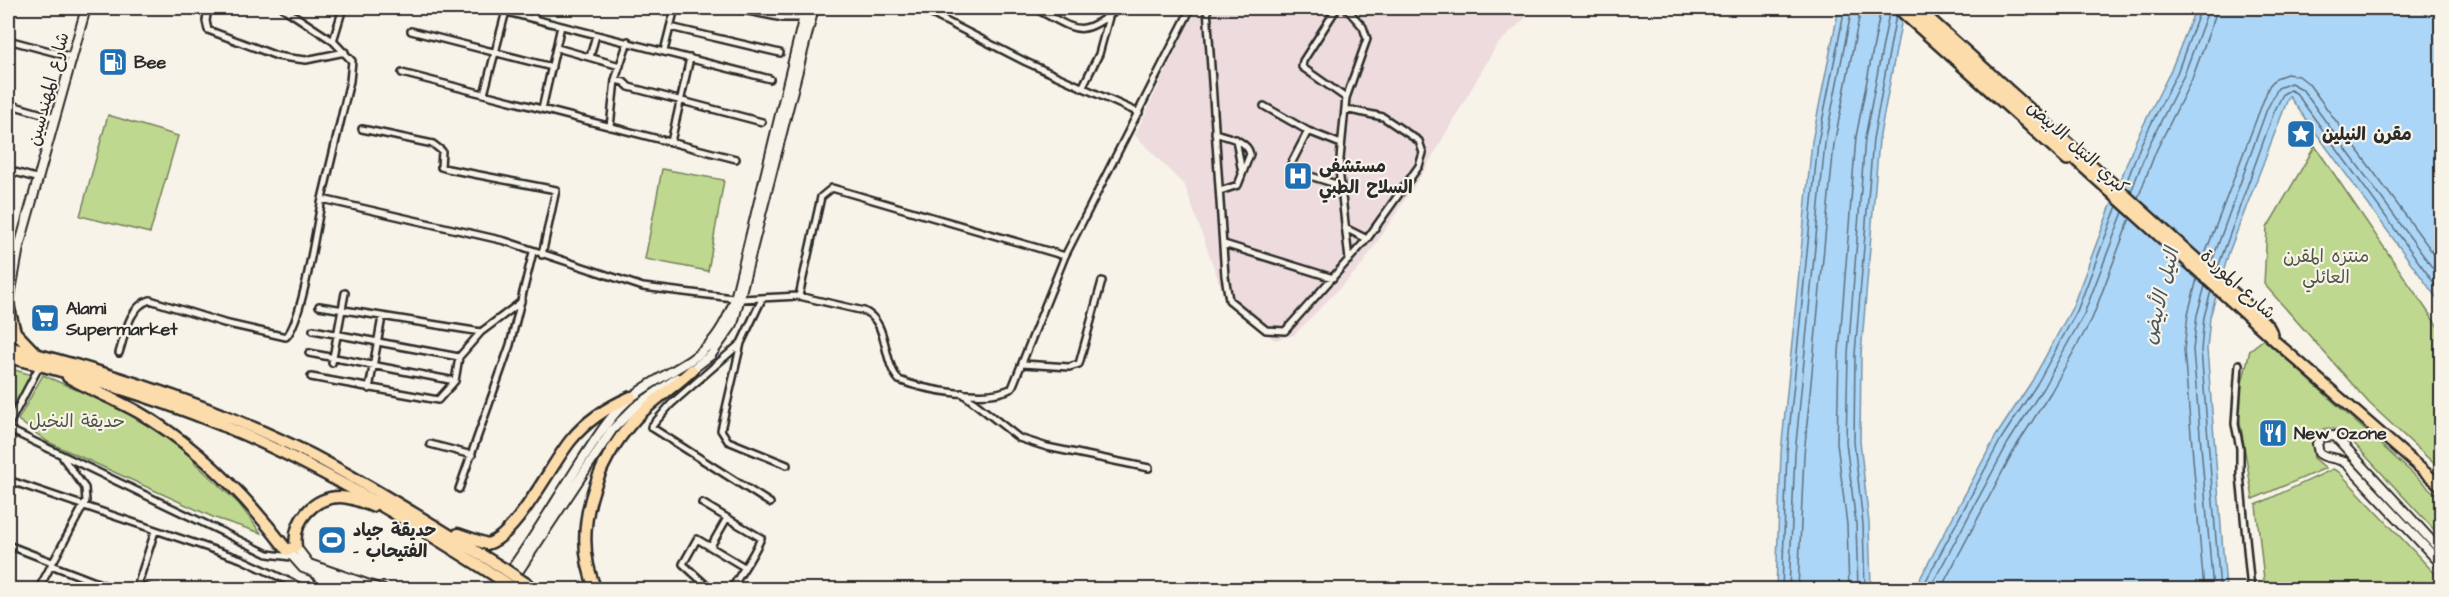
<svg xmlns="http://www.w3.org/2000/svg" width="2449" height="597" viewBox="0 0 2449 597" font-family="'Architects Daughter','Playpen Sans Arabic',sans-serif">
<rect width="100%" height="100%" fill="#f7f3e8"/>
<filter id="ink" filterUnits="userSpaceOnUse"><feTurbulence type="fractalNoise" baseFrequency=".0167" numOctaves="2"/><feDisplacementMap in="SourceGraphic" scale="12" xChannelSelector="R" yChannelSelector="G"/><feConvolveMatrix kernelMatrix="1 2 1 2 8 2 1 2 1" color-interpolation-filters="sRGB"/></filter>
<g filter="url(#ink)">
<path fill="#eddbdd" d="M1196,8H1536L1496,46L1427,166L1362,265L1294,335L1275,340L1227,305L1185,186L1135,135Z"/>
<path fill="#bfd88f" stroke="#75825d" stroke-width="1.5" d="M108,115L178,136L150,233L80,216Z
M2315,146L2441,331V470L2369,403L2264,284L2267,228Z
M662,169L724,180L708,271L645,259Z
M2264,339L2441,499V537L2349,438C2342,431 2334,426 2323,429L2312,444L2314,458L2326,468L2253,499L2237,404L2250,350Z
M8,368L32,375L11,415L8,414Z
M43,375L140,418L191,452L195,463L239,504L261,533L215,518L48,442L18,420Z
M2333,469L2339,472L2441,580V589H2265L2256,505Z"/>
<path fill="#acd6f7" stroke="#7892a5" stroke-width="1.5" d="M1839,8H1904L1879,140L1861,354L1860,441L1869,523L1871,589L1776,590L1781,453L1812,141Z
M2196,8H2441V304L2289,96L2229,252L2210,317L2207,349L2226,589L1914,590L1996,436L2032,381L2072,308L2135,142L2171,70Z"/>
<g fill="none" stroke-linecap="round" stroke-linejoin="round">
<path stroke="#5f6f7d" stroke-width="1.5" d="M2125,186L2141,144L2177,73L2201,8
M2131,192L2148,147L2184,75L2209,8
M2138,198L2156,151L2192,79L2218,8
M2204,257L2269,86L2276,78L2287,74L2299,76L2308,83L2442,265
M2211,264L2267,109L2278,88L2291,83L2302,89L2442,281
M2217,270L2274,112L2283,94L2290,90L2296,93L2442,294
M2197,279L2188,314L2184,350L2204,590
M2205,286L2197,315L2193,350L2213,590
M2211,291L2204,317L2201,350L2220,590
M1782,590L1787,453L1818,142L1845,8
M1789,590L1795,454L1825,143L1852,8
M1798,590L1804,455L1834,144L1861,8
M1849,590L1847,525L1837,443L1839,353L1856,137L1881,8
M1858,590L1856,524L1846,442L1848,354L1865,138L1890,8
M1865,590L1863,524L1854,442L1855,354L1873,139L1896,15
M1921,590L2001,439L2037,384L2077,311L2117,206
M1929,590L2008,443L2043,388L2084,314L2123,212
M1940,590L2015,448L2051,392L2092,319L2130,218"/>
<g stroke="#2b2b2b" stroke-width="10">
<path id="street" d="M208,8L206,21L208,30L277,56L289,58L306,60L345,52
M283,8L333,41L352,61L350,81L322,199L505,241L643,287L741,299L799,296L821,197L832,188L1065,256
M491,8L770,79
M733,8L783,18H804
M920,8L1026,62L1139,113
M1034,8C1078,30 1078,40 1119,8
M1207,8L1225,276L1229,300L1266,330L1285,331L1367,239L1345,228
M1337,8L1303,61L1302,67L1346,98
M1346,8L1363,27L1367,39L1346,98L1339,169L1349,260
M533,18L536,8
M670,27L780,53
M411,31L552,67
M8,40L72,57
M333,41L343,8
M557,48L620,66
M664,51L675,8
M590,57L596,35
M402,73L736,159
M615,80L624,82L629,87L762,122
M1082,88L1099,54L1109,17
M484,94L506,11
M8,104L56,118
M1264,106L1308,131L1291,164V170L1339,185
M542,109L561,26
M1345,109L1383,117L1419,141L1423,153L1419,166L1367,239
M610,127L615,80L628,41
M362,129L433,144L442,151L441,167L448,169L556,190L542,255
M1308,131L1341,144
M1215,133C1227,137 1247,140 1250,154L1238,185L1220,191
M1236,139L1242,173
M671,142L690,58
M8,170L39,179
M1224,244L1333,278
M799,296L864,311C889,322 882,361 899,380C924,390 989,402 1012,388L1065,256L1191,8
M762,299L741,343L671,404L651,427L770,503
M319,306L481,332L521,302
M313,330L459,357L481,332
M741,343L721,430L728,441L787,465
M119,353C125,335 129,306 150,300L224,323L286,337C303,320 316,226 322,199
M309,353L455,381L459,357
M332,363L345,293
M1023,364L1069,367L1079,364L1102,281
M2239,364L2235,424L2240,448V475L2251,590
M311,377L438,400L455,381
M369,389L382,317
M962,393L1019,438L1047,447L1149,468
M8,426L40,365
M8,429L268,554L291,557
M430,444L472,455
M8,480L241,559L307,590
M459,489L510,345L533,252
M702,503L761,538C753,557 741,572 731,590
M8,545L52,562
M711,546L727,518
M51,565L116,590
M314,574L334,590
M138,585L153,590
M38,590L86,501L85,488L63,458
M136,590L155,531
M314,590L320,580
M716,590L705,584L683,564L697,539L744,567"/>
</g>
<g stroke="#2b2b2b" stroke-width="12">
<path id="secondary" d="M8,244L19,247
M8,307L19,247L86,8
M690,371L711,355L733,324L814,8
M296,547L309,564L384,590
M287,550L303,568L360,590
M2442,552L2335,436L2321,437L2317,444L2319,453C2328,460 2338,456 2347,464L2442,565
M496,590C528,549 554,503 582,460C596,439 612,412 633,396C681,360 712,363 735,299L806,8
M506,590L612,430L635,407L677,378"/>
</g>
<g stroke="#2b2b2b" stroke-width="14">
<path id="primary" d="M1897,8L2067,160
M1907,8L2275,341L2442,487
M1918,8L2252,309L2269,327L2273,335"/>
</g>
<g stroke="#2b2b2b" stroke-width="15">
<path id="highway" d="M8,305L15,332L34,352
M8,347C113,373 215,406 312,455C378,490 441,530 504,569
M8,357C88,377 168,401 245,435C333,474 416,525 497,577
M68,377C91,390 115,399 138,412C198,446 246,496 287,550L296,547C292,521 314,497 340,497C351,497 362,502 372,506
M458,534L487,544C516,537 551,464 571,440C587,420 608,407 631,397
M525,583L536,590
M596,590C570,532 595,463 636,418C653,400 674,387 692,370"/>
</g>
<use href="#street" stroke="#f7f3e8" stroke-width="5"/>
<use href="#secondary" stroke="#f7f3e8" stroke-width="8"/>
<use href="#primary" stroke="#fddcac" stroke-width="9"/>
<use href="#highway" stroke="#fddcac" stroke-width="10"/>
<g stroke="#2b2b2b" stroke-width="15" stroke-linecap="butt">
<path id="highway-bridge" d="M504,569L525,583
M497,577L517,590"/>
</g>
<use href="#highway-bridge" stroke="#fddcac" stroke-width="10"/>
</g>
</g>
<defs>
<g id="fuel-square" transform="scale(1.5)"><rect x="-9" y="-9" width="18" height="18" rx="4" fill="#1f6fb2" stroke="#f7f3e8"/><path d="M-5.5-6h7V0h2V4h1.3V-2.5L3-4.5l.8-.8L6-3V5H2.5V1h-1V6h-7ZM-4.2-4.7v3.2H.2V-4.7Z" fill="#fff"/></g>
<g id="sight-square" transform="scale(1.5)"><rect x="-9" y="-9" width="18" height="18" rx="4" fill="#1f6fb2" stroke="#f7f3e8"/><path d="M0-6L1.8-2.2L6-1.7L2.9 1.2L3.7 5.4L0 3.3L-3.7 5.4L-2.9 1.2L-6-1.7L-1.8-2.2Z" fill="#fff"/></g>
<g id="hospital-square" transform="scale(1.5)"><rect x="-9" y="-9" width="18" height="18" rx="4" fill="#1f6fb2" stroke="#f7f3e8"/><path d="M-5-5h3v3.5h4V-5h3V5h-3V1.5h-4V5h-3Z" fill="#fff"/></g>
<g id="supermarket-square" transform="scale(1.5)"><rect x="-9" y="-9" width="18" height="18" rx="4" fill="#1f6fb2" stroke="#f7f3e8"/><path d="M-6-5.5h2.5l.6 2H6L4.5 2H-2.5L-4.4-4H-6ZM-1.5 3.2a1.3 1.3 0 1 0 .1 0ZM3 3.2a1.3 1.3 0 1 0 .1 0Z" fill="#fff"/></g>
<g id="restaurant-square" transform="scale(1.5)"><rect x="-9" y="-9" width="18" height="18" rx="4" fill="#1f6fb2" stroke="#f7f3e8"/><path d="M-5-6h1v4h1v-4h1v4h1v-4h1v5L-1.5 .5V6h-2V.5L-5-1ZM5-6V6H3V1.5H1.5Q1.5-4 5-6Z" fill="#fff"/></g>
<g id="stadium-square" transform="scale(1.5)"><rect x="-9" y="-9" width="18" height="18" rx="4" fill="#1f6fb2" stroke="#f7f3e8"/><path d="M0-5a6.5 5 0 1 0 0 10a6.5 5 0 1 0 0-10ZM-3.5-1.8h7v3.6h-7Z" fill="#fff"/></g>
</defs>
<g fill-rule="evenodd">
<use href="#fuel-square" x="113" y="62"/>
<use href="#sight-square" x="2301" y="134"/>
<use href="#hospital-square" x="1298" y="176"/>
<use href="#supermarket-square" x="45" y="318"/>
<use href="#restaurant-square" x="2273" y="433"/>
<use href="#stadium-square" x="332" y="540"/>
</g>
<g text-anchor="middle" stroke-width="4.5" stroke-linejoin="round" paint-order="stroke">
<g font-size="18" font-weight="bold" fill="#2b2b2b" stroke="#f7f3e8" text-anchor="start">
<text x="134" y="68">Bee</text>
<text x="2322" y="140">مقرن النيلين</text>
<text x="1319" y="172">مستشفى<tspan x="1319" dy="21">السلاح الطبي</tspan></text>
<text x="66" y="314">Alami<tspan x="66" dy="21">Supermarket</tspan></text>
<text x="2294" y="439">New Ozone</text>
<text x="353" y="536">حديقة جياد<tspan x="353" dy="21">- الفتيحاب</tspan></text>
</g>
<g font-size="18" fill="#2b2b2b" stroke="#f7f3e8">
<text transform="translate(48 89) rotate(-75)" y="6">شارع المهندسين</text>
<text transform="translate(2078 147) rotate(42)" y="6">كبري النيل الابيض</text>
<text transform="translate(2238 284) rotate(42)" y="6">شارع الموردة</text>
</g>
<g font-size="18" fill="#505644" stroke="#f7f3e8">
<text x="2326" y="262">منتزه المقرن<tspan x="2326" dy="21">العائلي</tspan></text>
<text x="77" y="427">حديقة النخيل</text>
</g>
<g font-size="20" font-style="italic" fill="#4b565e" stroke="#f7f3e8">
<text transform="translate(2160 296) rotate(-76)" y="7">النيل الأبيض</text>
</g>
</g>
<rect width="2449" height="597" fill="none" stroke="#f7f3e8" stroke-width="30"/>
<rect x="15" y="15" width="2419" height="567" fill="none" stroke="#2b2b2b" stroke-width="2" filter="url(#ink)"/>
</svg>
